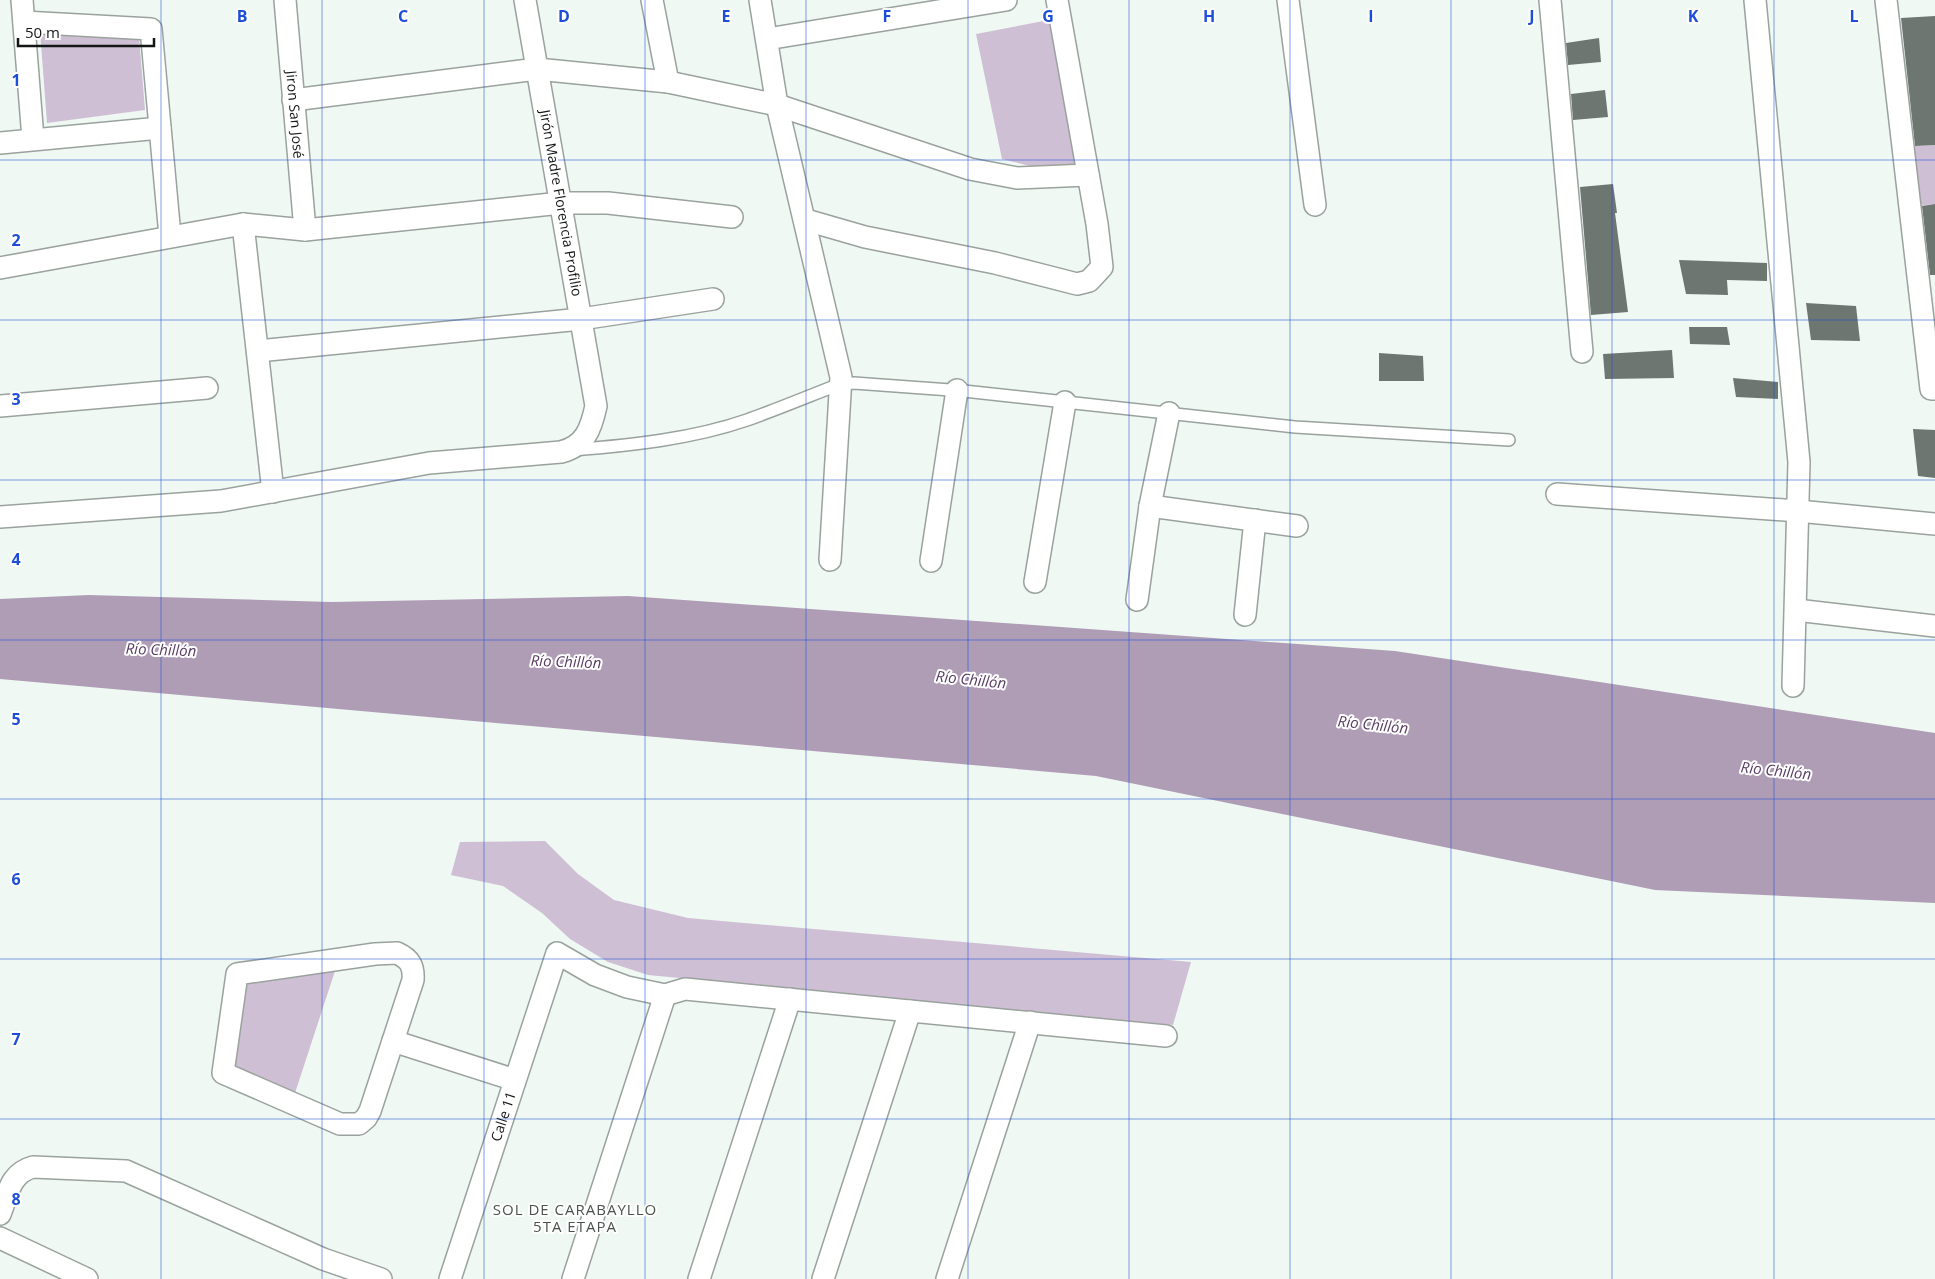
<svg xmlns="http://www.w3.org/2000/svg" width="1935" height="1279" viewBox="0 0 1935 1279" font-family="'Open Sans',sans-serif">
<rect width="100%" height="100%" fill="#eff8f3"/>
<path fill="#cfbfd5" d="M1049,20L1079,164L1038,168L1002,159L976,34Z
M40,31L139,37L145,110L47,123Z
M1935,145V204L1918,206L1914,146Z
M545,841L578,874L614,900L688,918L1191,962L1173,1025L648,975L608,962L570,939L542,913L503,886L451,875L460,842Z
M335,971L295,1093L233,1067L245,983Z"/>
<path fill="#af9db6" d="M89,595L331,602L628,596L1395,651L1935,733V903L1655,890L1096,776L0,679V599Z"/>
<path fill="#6e7671" d="M1935,16V145L1915,146L1901,18Z
M1599,38L1601,62L1568,65L1566,43Z
M1605,90L1608,117L1573,120L1571,94Z
M1613,184L1617,213H1615L1628,312L1591,315L1580,187Z
M1935,204V275H1930L1922,206Z
M1679,260L1767,263V281L1727,280L1728,295L1686,294Z
M1806,303L1856,306L1860,341L1811,340Z
M1689,327H1727L1730,345L1690,344Z
M1672,350L1674,378L1605,379L1603,354Z
M1379,353L1423,356L1424,381H1379Z
M1733,378L1778,382V399L1736,397Z
M1913,429L1935,430V478L1918,476Z"/>
<g fill="none" stroke-linecap="round" stroke-linejoin="round">
<g stroke="#9aa29d" stroke-width="14">
<path id="service" d="M573,450C632,445 692,439 747,420C778,409 809,396 840,384L854,383L964,391L1295,427L1509,440"/>
</g>
<g stroke="#9aa29d" stroke-width="24">
<g id="minor">
<path d="M22,0L33,139"/>
<path id="s1" d="M285,0L305,230"/>
<path d="M652,0L668,82"/>
<path d="M760,0L777,105L841,377L830,560"/>
<path d="M1288,0L1315,205"/>
<path d="M1550,0L1582,352"/>
<path d="M1755,0L1799,462L1793,686"/>
<path d="M1886,0L1931,389H1935"/>
<path d="M24,22L151,29L170,236"/>
<path d="M767,39L1006,0"/>
<path d="M293,100L537,69L668,82L777,105L970,169L1017,178L1088,175"/>
<path d="M0,143L160,128"/>
<path d="M806,220L865,237L995,263L1077,284L1089,281L1102,267L1097,224L1057,0"/>
<path d="M243,224L273,492"/>
<path d="M0,268L243,224L305,230L561,203H608L732,217"/>
<path d="M258,351L581,319L713,299"/>
<path d="M0,406L207,388"/>
<path d="M1557,494L1798,511L1935,524"/>
<path d="M1150,506L1297,526"/>
<path d="M0,517L221,501L429,463L561,452C585,446 591,429 596,406L525,0"/>
<path d="M931,561L957,390"/>
<path d="M1035,582L1065,402"/>
<path d="M1137,600L1150,506L1169,413"/>
<path d="M1796,610L1935,626"/>
<path d="M1245,615L1255,520"/>
<path d="M397,953C410,959 414,966 413,980L370,1111L366,1118L359,1124H340L223,1073L237,974L375,954Z"/>
<path d="M393,1041L515,1080"/>
<path d="M0,1214C8,1194 10,1173 33,1167L126,1171L323,1259L381,1279"/>
<path d="M0,1238L87,1279"/>
<path id="s2" d="M450,1279L557,953L595,975L627,987L665,995L685,989L1166,1036"/>
<path d="M573,1279L665,995"/>
<path d="M699,1279L790,999"/>
<path d="M823,1279L910,1011"/>
<path d="M947,1279L1030,1022"/>
</g>
</g>
<use href="#service" stroke="#fff" stroke-width="11"/>
<use href="#minor" stroke="#fff" stroke-width="21"/>
</g>
<path fill="none" stroke="#1d4ed8" stroke-width="1" stroke-opacity="0.55" d="M161,0V1279M322,0V1279M484,0V1279M645,0V1279M806,0V1279M968,0V1279M1129,0V1279M1290,0V1279M1451,0V1279M1612,0V1279M1774,0V1279M0,160H1935M0,320H1935M0,480H1935M0,640H1935M0,799H1935M0,959H1935M0,1119H1935"/>
<g text-anchor="middle" stroke-width="4" stroke-linejoin="round" paint-order="stroke">
<g font-size="14" fill="#131614" stroke="#fff">
<text dy="5" stroke="none"><textPath href="#s1" startOffset="115">Jiron San José</textPath></text>
<text transform="translate(561 203) rotate(80)" y="5">Jirón Madre Florencia Profilio</text>
<text dy="5" stroke="none"><textPath href="#s2" startOffset="171">Calle 11</textPath></text>
</g>
<g font-size="15" font-style="italic" fill="#573b61" stroke="#fff">
<text transform="translate(161 650) rotate(2)" y="5">Río Chillón</text>
<text transform="translate(566 662) rotate(2)" y="5">Río Chillón</text>
<text transform="translate(971 680) rotate(6)" y="5">Río Chillón</text>
<text transform="translate(1373 725) rotate(6)" y="5">Río Chillón</text>
<text transform="translate(1776 771) rotate(6)" y="5">Río Chillón</text>
</g>
<g font-size="15" letter-spacing="1" fill="#4b524e" stroke="#fff">
<text x="575" y="1215">SOL DE CARABAYLLO<tspan x="575" dy="17">5TA ETAPA</tspan></text>
</g>
</g>
<g font-size="16" text-anchor="middle" font-weight="bold" fill="#1d4ed8" stroke="#fff" stroke-width="4" stroke-linejoin="round" paint-order="stroke">
<text x="242" y="22">B</text>
<text x="403" y="22">C</text>
<text x="564" y="22">D</text>
<text x="726" y="22">E</text>
<text x="887" y="22">F</text>
<text x="1048" y="22">G</text>
<text x="1209" y="22">H</text>
<text x="1371" y="22">I</text>
<text x="1532" y="22">J</text>
<text x="1693" y="22">K</text>
<text x="1854" y="22">L</text>
<text x="16" y="86">1</text>
<text x="16" y="246">2</text>
<text x="16" y="405">3</text>
<text x="16" y="565">4</text>
<text x="16" y="725">5</text>
<text x="16" y="885">6</text>
<text x="16" y="1045">7</text>
<text x="16" y="1205">8</text>
</g>
<path d="M18 38v8h136v-8" fill="none" stroke="#131614" stroke-width="2.5"/>
<text x="25" y="38" font-size="15" fill="#131614" stroke="#ffffff" stroke-width="4" paint-order="stroke">50 m</text>
</svg>
